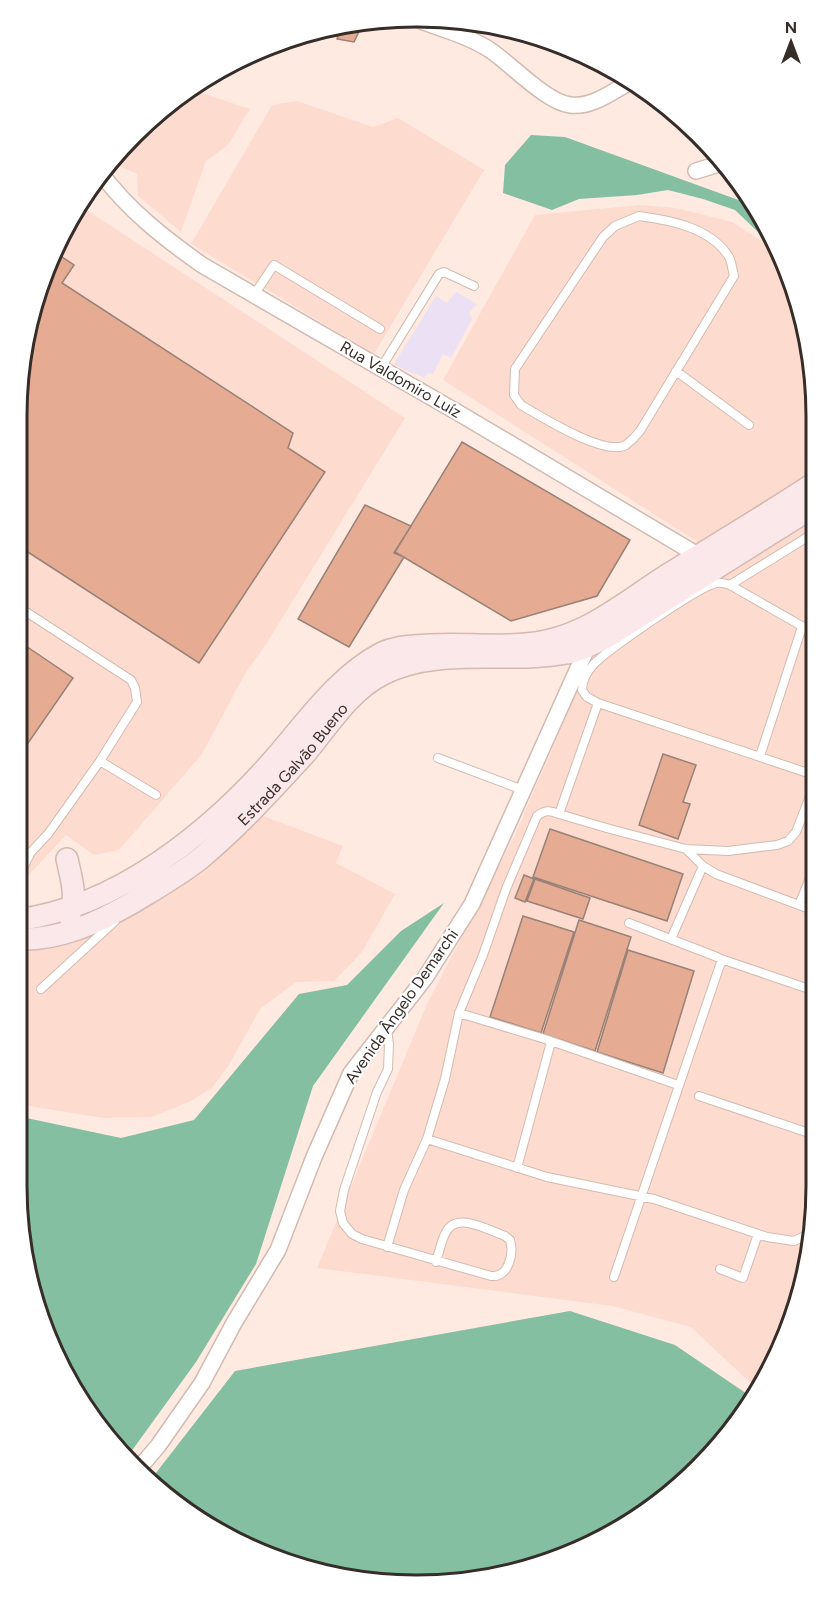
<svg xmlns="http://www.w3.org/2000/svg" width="833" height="1602" viewBox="0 0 833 1602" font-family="Figtree,sans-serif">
<rect width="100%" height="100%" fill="#ffeae2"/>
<path fill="#fddccf" d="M190,89L250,109L228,145L206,161L181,232L138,196L137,174L117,165L113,159L128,142L126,148L131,139L153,116Z
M297,101L373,127L398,118L484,170L374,354L191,244L272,105Z
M79,205L405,418L265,646L246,672L202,754L119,850L94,855L66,835L28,876V888L17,897V391L30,313L58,239Z
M640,205L676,208L732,222L763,242L778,249L786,264L813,364V473L704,546L443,380L535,215Z
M814,517L816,1211L803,1289L775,1363L760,1388L744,1377L691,1327L612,1306L317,1268L427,1004L514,837L581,682L605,660L729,569Z
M261,815L343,846L336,863L395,894L362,952L334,981L296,982L260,1009L229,1065L212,1088L191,1101L152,1117L103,1118L17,1104V951L27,952L68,944L169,891Z"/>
<path fill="#ebe0f4" d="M456,292L477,304L469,313L472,319L451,358L443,354L433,374L428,373L424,378L416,374H413L394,364L436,296L447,303Z"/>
<path fill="#83bfa0" d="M531,135L565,137L755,206L775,244L758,232L735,210L703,199L668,190L637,195L579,199L552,210L503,193L505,165Z
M444,903L313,1086L256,1264L196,1362L128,1456L99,1429L38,1314L17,1185V1116L121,1138L194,1120L299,994L347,985L401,931Z
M570,1311L675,1345L753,1398L734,1429L680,1486L570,1555L443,1585L313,1572L195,1518L152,1478L235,1371Z"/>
<path fill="#e6ac93" stroke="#988177" stroke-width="1.5" d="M362,20L364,21L354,42L337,39L341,25Z
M53,251L74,265L62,283L293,433L288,448L325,472L199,663L17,545V391L30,313Z
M462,442L630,540L597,596L511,621L395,552Z
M365,505L411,526L394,553L404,557L349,647L298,619Z
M17,640L73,678L17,759Z
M663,754L696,765L683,802L690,804L678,839L639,825Z
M550,829L683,874L667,921L533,877Z
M524,875L534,879L525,902L515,898Z
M535,879L590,898L583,919L527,901Z
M523,916L574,932L541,1033L490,1017Z
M579,920L631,937L595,1051L543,1034Z
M628,950L694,971L663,1073L597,1052Z"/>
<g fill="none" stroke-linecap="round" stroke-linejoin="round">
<g stroke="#d3bab0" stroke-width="10">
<path id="service" d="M639,216C669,220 708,227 727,254C732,259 732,270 734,276L640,431C636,436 631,441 626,445C605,457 542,417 521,405L514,395L515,369L603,237L615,226Z
M254,295L274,265L380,329
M381,368L439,274L444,272L474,286
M676,371L749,425
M730,585L814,533
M814,633L730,585C725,583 721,582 716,583C698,587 607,650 593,665C587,672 582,680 582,690L587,697L598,703L814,775
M760,756L802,627
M438,758L523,790
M100,761L156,795
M559,814L610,829L686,849L728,851L777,845L788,841L796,832L814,786
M686,849L703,866L716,874L815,911
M17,880L31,852L48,834L100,761L137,702L135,688L131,680L17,606
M799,905L815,866
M671,939L703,866
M721,959L815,991
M41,989L115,921
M459,1013L545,1039L678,1085
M387,1030L389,1044L388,1069L377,1092L344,1190L340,1211L343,1223L352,1234L362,1239L491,1276C509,1278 514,1253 510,1240L505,1236C488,1230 455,1210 445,1234C441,1242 439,1253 436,1262
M699,1096L815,1135
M427,1139L547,1177L654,1199L767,1237L794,1241L812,1233
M517,1168L551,1042
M387,1247L404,1190L427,1139L445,1079L459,1013L483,955L506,889L537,816C545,810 549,810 559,814L598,703
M720,1269L743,1278L758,1234
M614,1277L721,962V959L717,957L629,923"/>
</g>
<g stroke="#d3bab0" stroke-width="18">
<path id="minor" d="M413,18C438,28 467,35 490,50C511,64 546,102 570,105C591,108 612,92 630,82
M696,171L722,163
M100,172C128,210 164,238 202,265L462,415L706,560
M140,1467L158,1446L202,1383L234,1323L278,1250L314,1157L351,1073L425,978L472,904L588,646L586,642"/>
</g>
<g stroke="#d3bab0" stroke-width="24">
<g id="secondary">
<path d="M67,859C71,878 78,897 69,916"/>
<path d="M17,920C118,907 210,832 275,758C307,721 338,676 382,653C392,648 403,647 414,646C458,641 503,650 546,641C593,631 629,599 669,574C717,544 766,515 813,484"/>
<path id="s1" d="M17,939C58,941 97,923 132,903C155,889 180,875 201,858C238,827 271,791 304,755C328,727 348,692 383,674C438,646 508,664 567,653C580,651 593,644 605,638L813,507"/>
</g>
</g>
<use href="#service" stroke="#fff" stroke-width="8"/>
<use href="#minor" stroke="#fff" stroke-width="15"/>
<use href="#secondary" stroke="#fbe8ea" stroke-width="21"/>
</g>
<g text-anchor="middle" stroke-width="4.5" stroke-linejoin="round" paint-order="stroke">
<g font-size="16" fill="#362d29" stroke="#fff">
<text transform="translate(401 379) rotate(30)" y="6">Rua Valdomiro Luíz</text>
<text dy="6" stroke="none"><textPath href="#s1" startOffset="336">Estrada Galvão Bueno</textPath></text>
<text transform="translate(401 1006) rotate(-55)" y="6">Avenida Ângelo Demarchi</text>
</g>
</g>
<path d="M0 0H833V1602H0ZM416 27H417A389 389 0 0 1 806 416V1186A389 389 0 0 1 417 1575H416A389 389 0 0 1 27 1186V416A389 389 0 0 1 416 27Z" fill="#fff" fill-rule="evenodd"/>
<path fill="none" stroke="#362d29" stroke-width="3" d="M416 27H417A389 389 0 0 1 806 416V1186A389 389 0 0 1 417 1575H416A389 389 0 0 1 27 1186V416A389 389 0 0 1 416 27Z"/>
<g transform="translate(791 42)" stroke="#ffffff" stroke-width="4.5" paint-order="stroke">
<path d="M0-4.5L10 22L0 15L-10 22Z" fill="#362d29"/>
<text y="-9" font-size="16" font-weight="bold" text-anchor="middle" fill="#362d29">N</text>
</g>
</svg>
